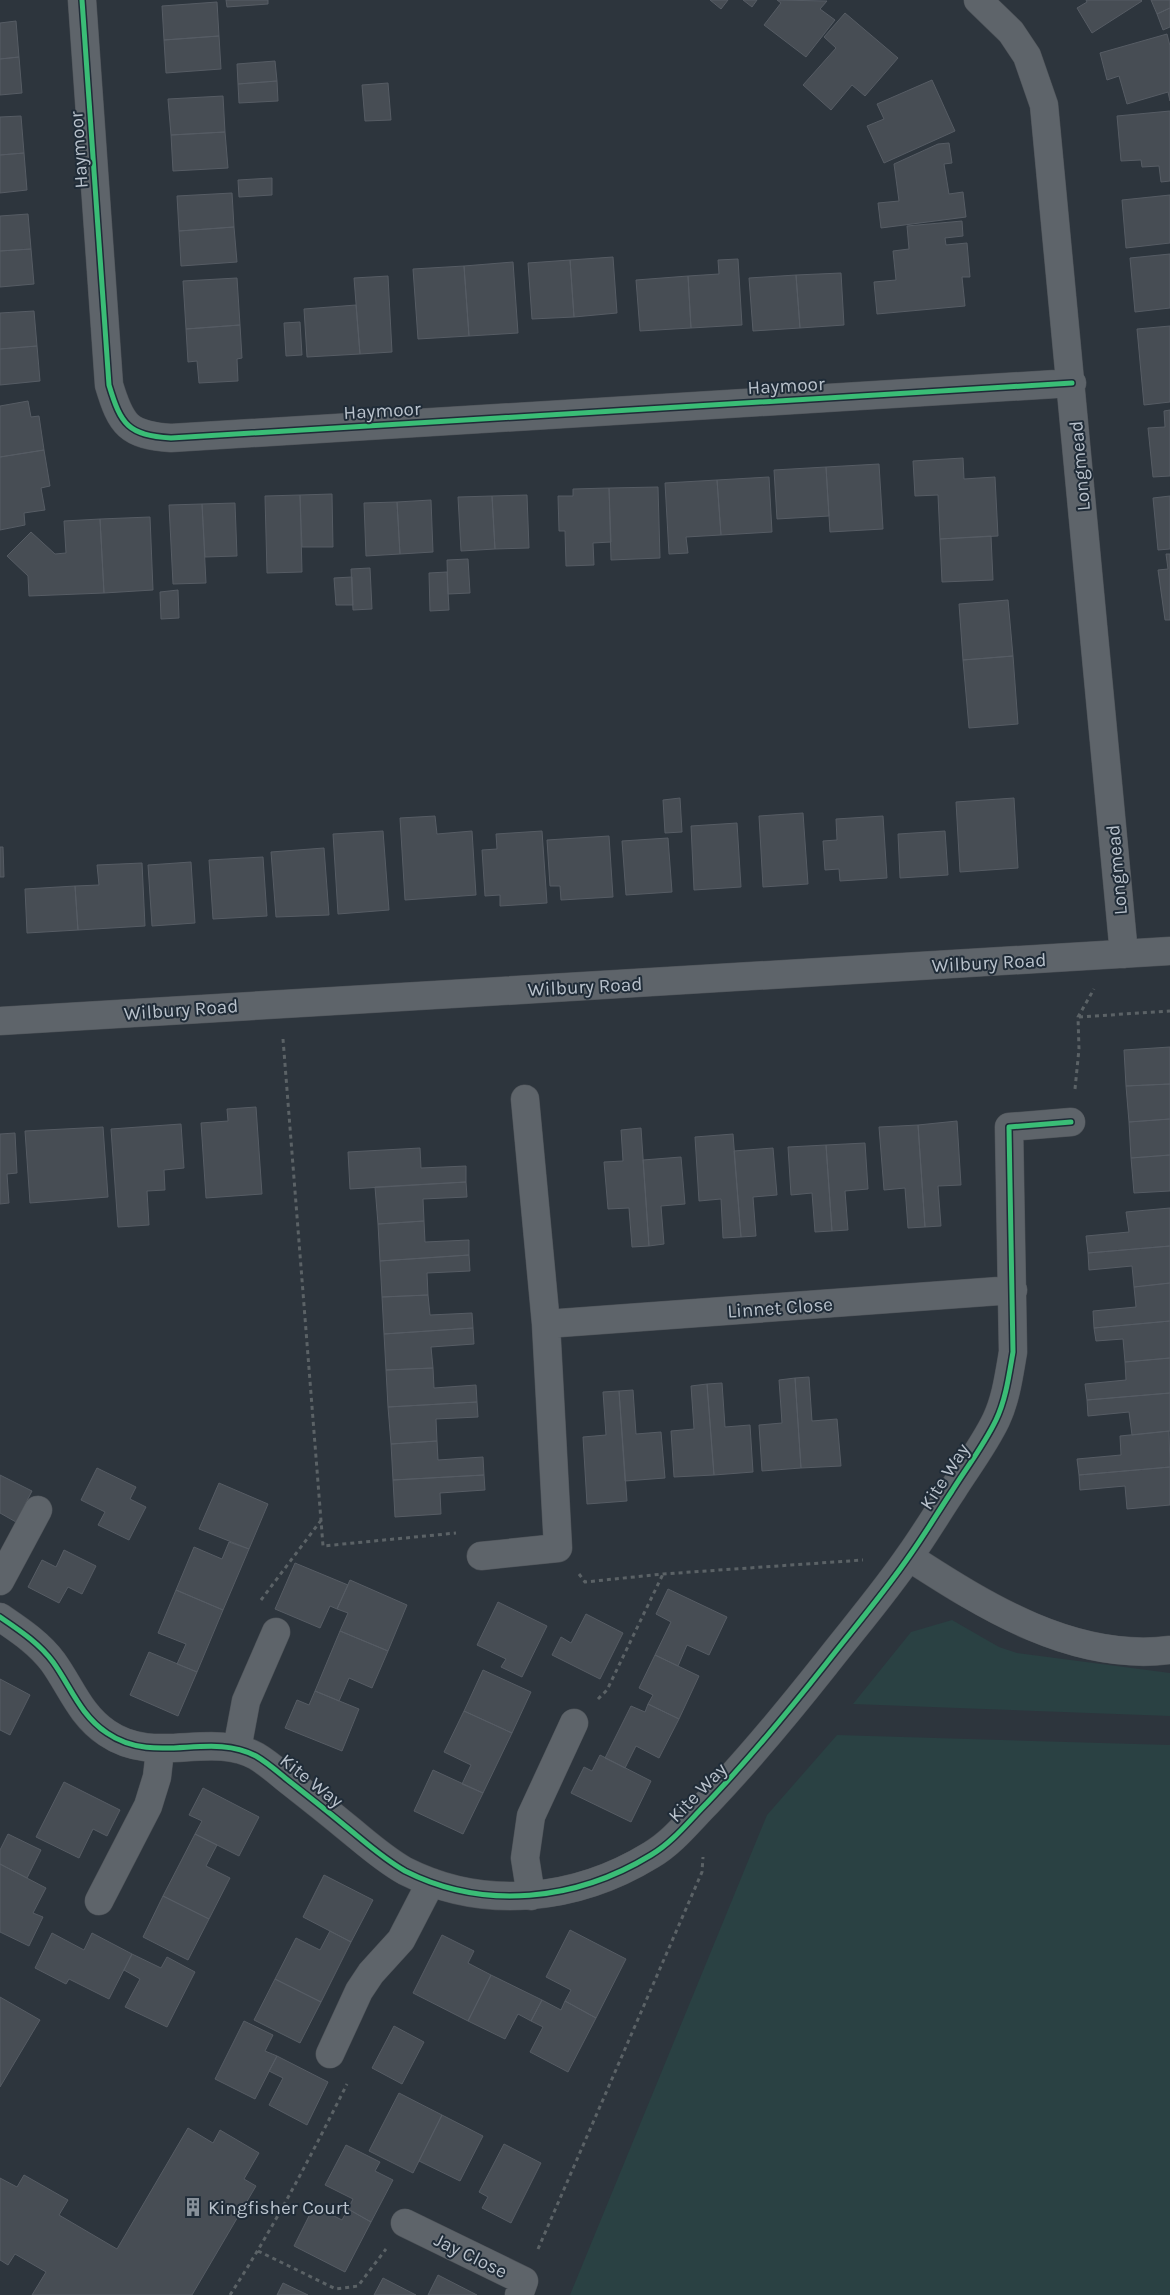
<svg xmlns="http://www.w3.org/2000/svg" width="1170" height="2295" viewBox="0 0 1170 2295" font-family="Karla,sans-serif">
<rect width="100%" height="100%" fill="#2d353d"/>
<path fill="#2a4143" d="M952,1620L999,1647L1017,1653L1170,1673V1716L853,1704L911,1632Z
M837,1735L1170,1745V2295H570L767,1815Z"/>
<path fill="#474d54" stroke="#565c64" d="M226,0H268V4L227,7Z
M710,0H728L721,9Z
M743,0H757L752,7Z
M777,0L827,1L820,9L835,20L806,57L764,25L781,3Z
M1086,0H1141L1142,1L1092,33L1077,8L1087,2Z
M1151,0H1170V8L1157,14Z
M217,2L219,36L164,40L162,6Z
M1170,8V27L1163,30L1157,14Z
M845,13L898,58L865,96L852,85L831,110L803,85L836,48L824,37Z
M16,21L19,57L0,59V23Z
M1167,34L1170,46V101L1168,92L1127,104L1119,76L1107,80L1100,53Z
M219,36L221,69L166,73L164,40Z
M19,57L22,93L0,95V59Z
M275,61L277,81L238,84L237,64Z
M932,80L955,131L884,163L867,126L884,119L877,104Z
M277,81L278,101L239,103L238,84Z
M388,83L391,120L365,121L362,85Z
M223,96L225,132L171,135L168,99Z
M1170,111V181L1161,182L1159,166L1142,167L1141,160L1121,161L1117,116Z
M21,116L24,153L0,155V117Z
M225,132L228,168L173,171L171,135Z
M949,143L952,163L944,164L949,194L963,192L966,217L881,228L878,203L899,201L894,164L938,144Z
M24,153L27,190L0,193V155Z
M272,178V195L239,197L238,180Z
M232,193L234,227L179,231L177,196Z
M1170,195V243L1126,248L1122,200Z
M28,214L31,249L0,251V216Z
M962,221L963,236L945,238L946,245L967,243L970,277H962L965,306L877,314L874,282L896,280L893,251L909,249L907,226Z
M234,227L237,262L181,266L179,231Z
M31,249L34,284L0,287V251Z
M1170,254V308L1135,312L1130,258Z
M613,257L617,313L574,317L570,260Z
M738,259L742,325L691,328L688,276L719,274L718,260Z
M570,260L574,317L532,319L528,263Z
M513,262L518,333L469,336L464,266Z
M464,266L469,336L418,339L413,269Z
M841,273L844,325L800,328L796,275Z
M796,275L800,328L753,331L749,278Z
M388,276L392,352L360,354L354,278Z
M688,276L691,328L640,331L636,280Z
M237,278L240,325L186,329L183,281Z
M356,305L360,354L307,357L304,309Z
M34,311L37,346L0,349V313Z
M300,322L302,355L286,356L284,323Z
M240,325L242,358L237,359L238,381L199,383L197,361L188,362L186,329Z
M1170,326V402L1144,405L1137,329Z
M37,346L40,381L0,385V349Z
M28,401L31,417L39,416L44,450L0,457V406Z
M1170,410V476L1153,477L1148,428L1165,427L1164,411Z
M44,450L50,486L41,488L45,510L24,513L25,525L0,530V457Z
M963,458L964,479L995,477L998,536L940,539L938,495L915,496L913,461Z
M879,464L883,529L830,532L826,467Z
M826,467L829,516L777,519L774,470Z
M769,477L772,532L721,535L717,480Z
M717,480L721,535L686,537L688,553L669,554L665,483Z
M658,487L660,558L611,560L609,488Z
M609,488L611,542L593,543L594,565L566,566L565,531H559L558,496H573V489Z
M332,494L333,547H302L300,495Z
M300,495L302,572L267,573L265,496Z
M527,495L529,548L495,549L492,496Z
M492,496L495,549L461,551L458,497Z
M1170,496V549L1158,550L1153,498Z
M431,500L433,552L400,554L397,502Z
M397,502L400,554L366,556L364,503Z
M235,503L237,556L205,557L202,504Z
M202,504L206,583L173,584L169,505Z
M150,517L153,590L104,593L100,519Z
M100,519L104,593L29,596L28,576L7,556L31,532L55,554L66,553L64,521Z
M991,536L993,580L942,582L940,539Z
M1166,554H1170V620H1165L1158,570L1168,569Z
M468,559L470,593L448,594L447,560Z
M370,568L372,609L353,610L351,569Z
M447,572L449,610L430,611L429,573Z
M352,577L353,605H336L334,578Z
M178,590L179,618L161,619L160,592Z
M1008,600L1013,656L963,660L959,604Z
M1013,656L1018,724L969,728L963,660Z
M680,798L682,832L665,833L663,800Z
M1014,798L1018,868L960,872L956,802Z
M803,813L808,884L763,887L759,816Z
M435,816L437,834L472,831L476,895L405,900L400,818Z
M883,816L887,878L840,881L839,869L825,870L823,841L837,840L836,819Z
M737,823L741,887L694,890L691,826Z
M383,831L389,910L338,914L333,834Z
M542,831L547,903L500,906V895L485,896L482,850L497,849L496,834Z
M945,831L948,875L900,878L898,834Z
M609,836L613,897L561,900L560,886H550L547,840Z
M668,838L672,892L626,895L622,841Z
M0,847H3L4,877H0Z
M324,848L329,915L276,917L271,852Z
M263,857L267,916L213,919L209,860Z
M191,862L195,923L152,926L148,865Z
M142,863L145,926L78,930L75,886L99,885L97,865Z
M75,886L78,930L27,933L25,889Z
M1170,1047V1084L1126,1086L1124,1050Z
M1170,1084V1119L1129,1122L1126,1086Z
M256,1107L262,1194L206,1198L201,1123L228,1121L227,1109Z
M1170,1119V1155L1131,1158L1129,1122Z
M957,1121L961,1185L938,1186L941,1226L925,1227L918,1125Z
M181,1124L184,1168L164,1170L165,1190L147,1191L149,1225L118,1227L111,1129Z
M918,1125L925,1227L908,1228L905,1188L884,1190L879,1127Z
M103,1127L108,1197L30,1203L25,1131Z
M641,1128L649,1246L632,1247L629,1208L608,1209L604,1162L623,1161L621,1130Z
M15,1133L17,1173L7,1174L9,1203L0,1204V1134Z
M733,1134L741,1237L723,1238L721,1199L699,1201L695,1137Z
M865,1143L868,1189L845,1191L848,1230L832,1231L826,1145Z
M826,1145L832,1231L815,1232L812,1193L791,1195L788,1147Z
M420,1148L421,1168L466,1166V1182L350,1189L348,1152Z
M773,1148L777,1195L753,1197L756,1236L741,1237L734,1151Z
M1170,1155V1191L1134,1193L1131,1158Z
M681,1157L685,1204L661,1206L664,1244L649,1246L643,1160Z
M466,1182L467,1197L423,1199L424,1221L378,1224L375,1187Z
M1170,1208V1246L1088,1253L1086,1236L1129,1232L1126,1212Z
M424,1221L425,1242L469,1240V1255L380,1261L378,1224Z
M1170,1246V1283L1134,1287L1132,1266L1089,1270L1088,1253Z
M469,1255L470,1271L427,1273L428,1295L382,1297L380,1261Z
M1170,1283V1321L1094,1328L1093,1311L1136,1307L1134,1287Z
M428,1295L430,1315L472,1313L473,1328L384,1334L382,1297Z
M1170,1321V1358L1125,1362L1123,1339L1096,1341L1094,1328Z
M473,1328L474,1344L431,1347L433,1368L386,1370L384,1334Z
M1170,1358V1393L1087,1400L1085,1384L1126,1380L1125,1362Z
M433,1368L434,1388L476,1385L477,1402L388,1407L386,1370Z
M809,1377L812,1421L837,1419L841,1466L801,1468L795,1378Z
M795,1378L801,1468L762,1471L759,1425L782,1423L779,1380Z
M722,1383L725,1427L750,1425L753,1472L714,1475L707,1384Z
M707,1384L714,1475L674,1477L671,1431L694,1429L691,1386Z
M633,1390L636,1434L661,1432L665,1478L625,1481L619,1391Z
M619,1391L627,1501L587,1504L583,1437L606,1435L603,1392Z
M1170,1393V1431L1132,1435L1129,1412L1088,1416L1087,1400Z
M477,1402L478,1417L436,1419L437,1441L391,1444L388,1407Z
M1169,1431L1170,1467L1079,1475L1077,1459L1121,1455L1120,1436Z
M437,1441L438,1460L483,1457L484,1475L393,1480L391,1444Z
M1170,1467V1505L1127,1509L1125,1486L1080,1490L1079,1475Z
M97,1468L136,1487L130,1499L146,1507L129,1540L98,1525L105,1512L81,1500Z
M0,1475L32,1491L16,1522L0,1513Z
M484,1475L485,1490L440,1493L441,1514L395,1517L393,1480Z
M219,1483L268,1504L249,1549L199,1529Z
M229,1542L249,1549L223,1610L176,1590L194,1547L222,1559Z
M64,1550L96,1566L82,1594L68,1587L59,1603L28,1587L42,1560L56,1567Z
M295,1563L348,1585L337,1609L330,1606L320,1628L275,1609Z
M350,1580L407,1605L388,1651L340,1631L348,1613L337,1609Z
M668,1589L727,1617L709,1655L687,1645L678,1666L655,1655L671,1622L656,1614Z
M176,1590L223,1610L197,1672L177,1664L186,1644L158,1633Z
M498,1602L547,1626L522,1677L501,1667L506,1659L477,1645Z
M586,1614L623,1633L600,1679L552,1655L561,1637L571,1643Z
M340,1631L388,1651L372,1688L349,1678L339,1701L315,1691Z
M149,1652L197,1672L178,1716L130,1695Z
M655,1655L699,1676L679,1719L648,1704L653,1695L639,1688Z
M483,1670L531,1692L512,1733L464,1711Z
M0,1679L30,1695L10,1735L0,1730Z
M315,1691L359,1709L342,1751L285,1728L297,1700L309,1705Z
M648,1704L679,1719L659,1758L636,1746L625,1768L605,1758L631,1706L645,1712Z
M464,1711L512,1733L483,1793L462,1784L471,1765L444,1752Z
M600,1755L651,1781L631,1822L571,1793L584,1767L592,1771Z
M433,1770L483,1793L463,1834L414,1811Z
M64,1782L120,1810L107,1836L93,1829L79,1858L36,1837Z
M203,1788L259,1817L239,1856L195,1834L202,1821L189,1815Z
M8,1834L41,1850L27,1878L0,1864V1850Z
M195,1834L217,1845L206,1866L230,1878L209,1919L163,1896Z
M0,1864L46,1888L33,1913L43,1917L29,1946L0,1932Z
M324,1875L373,1900L351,1942L303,1917Z
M163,1896L209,1919L188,1960L143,1937Z
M570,1930L626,1959L596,2018L565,2001L571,1990L546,1977Z
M330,1931L351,1942L321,2002L275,1979L296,1938L320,1950Z
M52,1933L84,1950L92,1933L132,1954L109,1999L69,1979L66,1984L35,1968Z
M442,1935L474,1951L468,1963L491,1975L468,2021L413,1993Z
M132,1954L161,1968L167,1957L195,1972L167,2027L125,2007L140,1979L124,1970Z
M491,1975L542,2000L531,2021L518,2014L505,2039L468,2021Z
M275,1979L321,2002L300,2043L254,2020Z
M0,1997L40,2020L0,2087Z
M542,2000L561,2010L565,2001L596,2018L568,2072L530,2052L543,2027L531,2021Z
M244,2021L273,2035L265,2051L277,2056L255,2099L215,2079Z
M394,2026L424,2042L402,2084L372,2068Z
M277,2056L328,2082L307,2125L269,2105L283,2078L269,2071Z
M399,2093L442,2115L413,2173L369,2151Z
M442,2115L483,2136L460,2181L419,2161Z
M188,2128L213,2143L220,2130L259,2153L244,2179L256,2186L192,2295H32L46,2272L15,2254L8,2265L0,2260V2178L17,2187L24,2175L68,2200L59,2215L117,2249Z
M504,2144L541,2163L511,2223L482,2208L488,2197L479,2192Z
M346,2145L380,2162L375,2171L393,2180L371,2222L348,2209L353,2199L325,2185Z
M314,2206L342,2220L348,2209L371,2222L345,2272L294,2246Z
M438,2275L477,2295H428Z
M383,2278L416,2295H374Z
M283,2283L308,2295H277Z"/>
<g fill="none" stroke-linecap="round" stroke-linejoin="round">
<g stroke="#4c5157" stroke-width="29">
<path id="minor" d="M82,0L109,385C121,425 128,435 171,438L1072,383
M978,0L1011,32L1027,56L1044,105L1124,954
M0,1021L1170,951
M546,1324L1013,1290
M481,1556L558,1548L546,1324L525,1099
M909,1557C986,1607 1074,1662 1170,1650
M0,1581L38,1510
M0,1617C19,1630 39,1643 53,1662C71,1687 80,1715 107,1733C155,1766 209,1731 256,1756C268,1763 279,1773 289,1781C308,1796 326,1810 344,1825C364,1841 382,1858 405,1871C484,1911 576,1901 651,1855C673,1842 689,1821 707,1803C749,1759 787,1713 825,1665C853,1629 884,1593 910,1555C925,1534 938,1512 952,1491C967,1467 984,1445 996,1420C1006,1399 1009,1375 1013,1352L1009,1127L1071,1122
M237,1749L246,1701L276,1632
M531,1896L525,1858L531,1816L574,1723
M99,1901L148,1806L157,1777L160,1750
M330,2054L359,1991L371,1973L401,1940L431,1882
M405,2223L524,2281L519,2295"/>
</g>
<path stroke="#5b6266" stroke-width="3" stroke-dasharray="4 4" stroke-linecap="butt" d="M1079,1017L1170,1011
M283,1039L323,1546L456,1533
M1075,1089L1079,1049L1078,1017L1094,989
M579,1574L585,1582L663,1574L863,1560
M261,1600L322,1519
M598,1699L607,1690L663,1574
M538,2249L702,1872L703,1857
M258,2251L336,2289L358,2286L386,2249
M230,2295C274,2227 311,2156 347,2084"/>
<use href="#minor" stroke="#5e646a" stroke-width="28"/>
<g stroke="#202c38" stroke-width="8">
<path id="cycleway" d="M82,0L109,385C121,425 128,435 171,438L1072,383
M0,1617C19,1630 39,1643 53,1662C71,1687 80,1715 107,1733C155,1766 209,1731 256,1756C268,1763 279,1773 289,1781C308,1796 326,1810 344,1825C364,1841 382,1858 405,1871C484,1911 576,1901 651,1855C673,1842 689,1821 707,1803C749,1759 787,1713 825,1665C853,1629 884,1593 910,1555C925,1534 938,1512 952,1491C967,1467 984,1445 996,1420C1006,1399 1009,1375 1013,1352L1009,1127L1071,1122"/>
</g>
<use href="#cycleway" stroke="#3abd76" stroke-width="5"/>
</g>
<defs>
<g id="building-bare" transform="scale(1.5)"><path d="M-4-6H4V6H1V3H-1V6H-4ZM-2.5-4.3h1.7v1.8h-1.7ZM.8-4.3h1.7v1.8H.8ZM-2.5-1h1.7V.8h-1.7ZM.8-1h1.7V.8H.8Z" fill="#88919a" stroke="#202c38" stroke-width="2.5" paint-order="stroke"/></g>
</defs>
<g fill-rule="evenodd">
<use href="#building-bare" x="193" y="2207"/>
</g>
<g text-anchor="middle" stroke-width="4" stroke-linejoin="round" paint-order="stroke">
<g font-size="19" fill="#b9c2cc" stroke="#202c38">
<text transform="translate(78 150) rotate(-94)" y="7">Haymoor</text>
<text transform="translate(786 385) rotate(-3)" y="7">Haymoor</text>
<text transform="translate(382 410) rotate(-3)" y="7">Haymoor</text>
<text transform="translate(1079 466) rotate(-95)" y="7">Longmead</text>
<text transform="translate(1116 870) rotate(-95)" y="7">Longmead</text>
<text transform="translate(989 962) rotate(-3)" y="7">Wilbury Road</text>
<text transform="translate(585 986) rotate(-3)" y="7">Wilbury Road</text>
<text transform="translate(181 1009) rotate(-4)" y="7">Wilbury Road</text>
<text transform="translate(780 1307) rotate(-4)" y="7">Linnet Close</text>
<text transform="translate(944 1476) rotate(-57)" y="7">Kite Way</text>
<text transform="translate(312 1780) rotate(38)" y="7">Kite Way</text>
<text transform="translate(697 1792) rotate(-46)" y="7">Kite Way</text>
<text transform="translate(471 2255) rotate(26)" y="7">Jay Close</text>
</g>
<g font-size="19" fill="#b9c2cc" stroke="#202c38" text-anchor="start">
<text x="208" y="2214">Kingfisher Court</text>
</g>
</g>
</svg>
